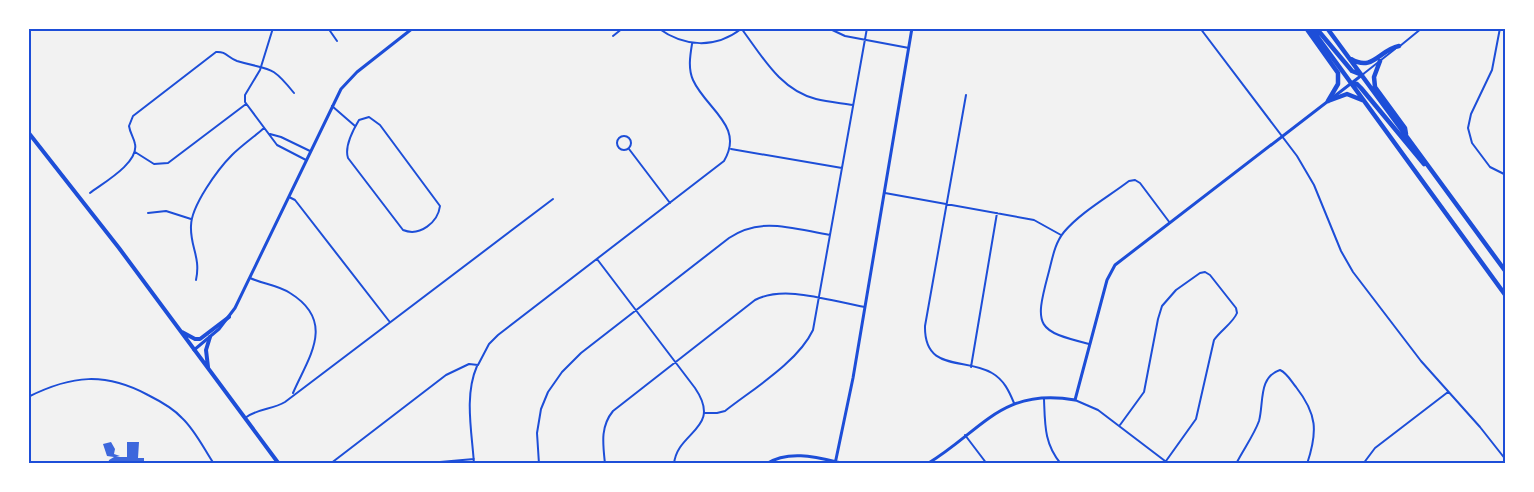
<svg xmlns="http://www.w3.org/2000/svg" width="1534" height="492" viewBox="0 0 1534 492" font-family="'Fira Sans',sans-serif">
<rect width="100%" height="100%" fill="#f2f2f2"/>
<path fill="#3d67dc" d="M111,442L115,449L114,454L120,456L116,457H127V442H139L138,458H144V464H108L109,460L114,457L107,456L103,444Z"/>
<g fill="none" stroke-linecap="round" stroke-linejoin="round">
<path stroke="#1d4ed8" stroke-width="2" d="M273,28L260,70L245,95V102L277,145L306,160
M328,28L337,41
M658,28C684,47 715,49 741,29
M741,28C762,56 780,90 816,99C828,102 841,103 853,105
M828,28L845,36L909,48
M1200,28L1297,156L1314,185L1341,251L1353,272L1421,361L1480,427L1506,460
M1500,28L1492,70L1471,114L1468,128L1472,143L1490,167L1506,175
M613,36L623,28
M1400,46L1422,28
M1362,75L1395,49
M966,95L925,326C924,373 966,357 992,373C1004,380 1009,391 1014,403
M332,106L355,126
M369,117L380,125L440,206C438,222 420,237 403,230L348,158C344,146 353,130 359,120Z
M270,134L281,137L310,151
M617 143a7 7 0 1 1 14 0a7 7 0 1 1-14 0Z
M629,149L670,203
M731,149L842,168
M135,152L154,164L168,163L246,104
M1135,180L1140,183L1170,223
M90,193C103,183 139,163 135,144C134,138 130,133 129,126L133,116L216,52C226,51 228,58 237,61C270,71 270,63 294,93
M885,193L1034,220L1061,235
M289,197L295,200L389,321
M148,213L166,211L191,219
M597,259L695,388C723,429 677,431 674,464
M1205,272L1210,275L1236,308L1237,313
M250,278C263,284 278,285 290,293C337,322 308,358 293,393
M196,280C201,257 190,247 191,226C191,206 218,169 232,155C242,145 254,137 264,128
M1089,344C1037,331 1034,327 1048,275C1052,261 1054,244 1064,232C1081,212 1108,197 1129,181L1135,180
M971,367L997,213
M1280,370C1287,373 1291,381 1296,387C1317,414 1318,431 1307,464
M28,397C72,375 105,372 148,395C160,401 173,408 182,418C195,430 204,449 214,464
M1044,399C1045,424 1044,444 1061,464
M1075,400L1098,410L1169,464
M704,413H717L725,411C753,389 798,362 813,330L867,28
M245,418C258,408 272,410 285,402L553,199
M1120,425L1144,392L1158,319L1162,306L1176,290L1200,273L1205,272
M965,435L987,464
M1166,461L1196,419L1214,340C1221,330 1233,323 1237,313
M440,462L474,459
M330,464L446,375L469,364L478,365L489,344L498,335L724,161C745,126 706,109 693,80C688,69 690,56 692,44
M474,464C472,432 464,396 477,366
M539,464L537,433L541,409L548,392L562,372L581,353L729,238C761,216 794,229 830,235
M605,464C603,444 600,427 613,411L755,300C785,284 833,302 865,307
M1236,464C1243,450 1254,435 1259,421C1264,403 1258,377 1280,370
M1363,464L1375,448L1448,392"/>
<path stroke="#1d4ed8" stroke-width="3" d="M194,350L219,329L235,308L341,89L357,72L413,28
M766,464C790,449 819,458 846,464
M835,464L853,378L912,28
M927,464C982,431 1001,387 1075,400L1107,280L1115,265L1362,75"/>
<path stroke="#1d4ed8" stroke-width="4" d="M28,132L119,248L279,464
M182,332L195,339H200L229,317
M208,367L206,350L210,337"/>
<path stroke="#1d4ed8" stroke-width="4.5" d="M1306,28L1338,73V84L1328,101
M1311,28L1506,296
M1316,28L1352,71L1362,75
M1327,28L1506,272
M1351,59C1373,72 1379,50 1399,46
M1380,61L1374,77L1375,87L1405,128L1406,134
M1351,83L1357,84L1361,88L1424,164
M1328,101L1347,94L1362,100"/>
</g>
<rect width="1534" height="492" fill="none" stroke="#ffffff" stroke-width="60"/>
<rect x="30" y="30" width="1474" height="432" fill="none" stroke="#1d4ed8" stroke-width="2"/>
</svg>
